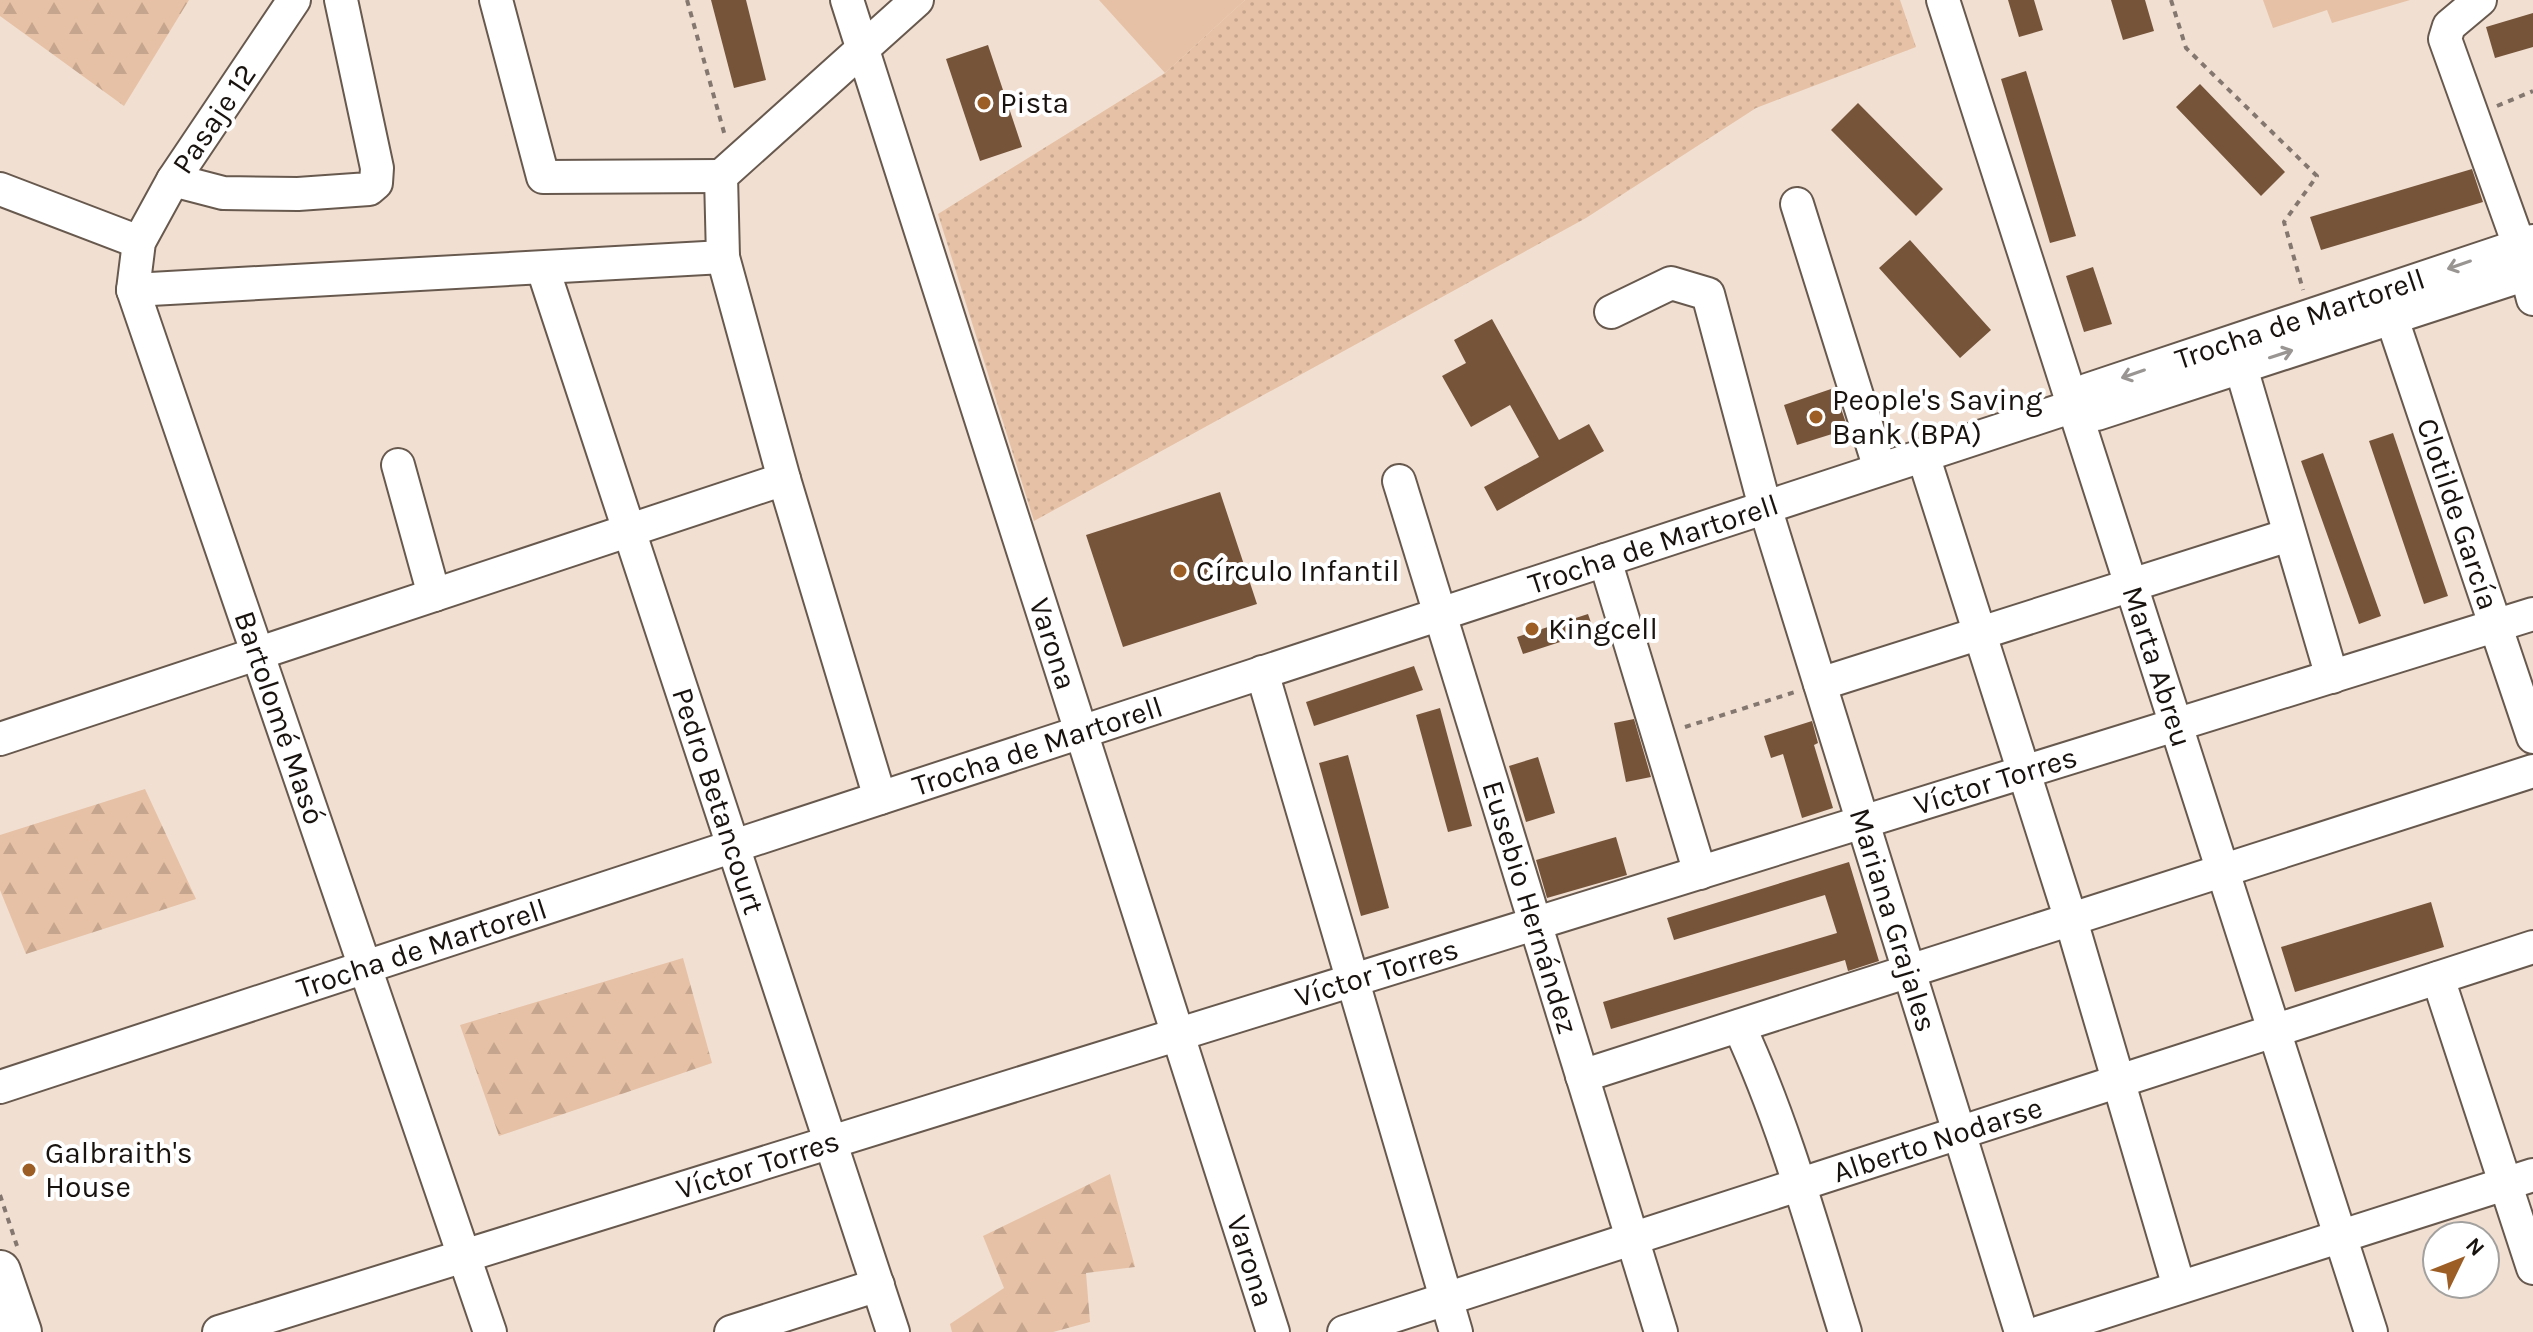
<svg xmlns="http://www.w3.org/2000/svg" width="2533" height="1332" viewBox="0 0 2533 1332" font-family="Karla,sans-serif">
<defs>
<pattern id="grass-dots" width="8" height="8" patternUnits="userSpaceOnUse" patternTransform="scale(2)"><rect width="8" height="8" fill="#e6c1a5"/><path d="M2 2h.1M6 6h.1" fill="none" stroke="#c5a58d" stroke-width="1.8" stroke-linecap="round"/></pattern>
<pattern id="forest-firs" width="22" height="20" patternUnits="userSpaceOnUse" patternTransform="scale(2)"><rect width="22" height="20" fill="#e6c1a5"/><path d="M5 1l3.5 6h-7zM16 11l3.5 6h-7z" fill="#c5a58d"/></pattern>
</defs>
<rect width="100%" height="100%" fill="#f1dfd2"/>
<path fill="url(#grass-dots)" d="M1245,0H1900L1916,47L1756,108L1586,218L1034,521L938,214L1165,73Z"/>
<path fill="url(#forest-firs)" d="M0,0H189L124,106L0,16Z
M145,789L196,899L26,954L0,890V835Z
M683,958L712,1063L499,1136L460,1025Z
M1110,1174L1135,1267L1086,1273L1090,1322L1053,1332H952L950,1324L1004,1288L983,1236Z"/>
<path fill="#e6c1a5" d="M1099,0H1245L1165,73Z
M2263,0H2410L2332,23L2327,10L2273,28Z"/>
<path fill="#76543a" d="M711,0H746L766,80L734,88Z
M2008,0H2034L2043,30L2019,37Z
M2111,0H2145L2154,31L2123,40Z
M2533,13V47L2495,58L2486,27Z
M988,45L1022,147L980,161L946,59Z
M2026,71L2076,236L2050,243L2001,79Z
M2200,84L2285,172L2261,196L2176,107Z
M1858,103L1943,189L1916,216L1831,130Z
M2472,169L2483,202L2321,250L2310,217Z
M1910,240L1991,330L1960,358L1879,268Z
M2093,267L2112,324L2084,332L2066,276Z
M1492,319L1559,440L1589,424L1604,451L1497,511L1484,487L1539,457L1510,405L1471,427L1442,376L1466,363L1454,340Z
M1834,388L1848,429L1797,445L1784,405Z
M2393,433L2448,596L2424,604L2369,441Z
M2323,453L2381,616L2359,624L2301,461Z
M1220,492L1257,604L1123,647L1086,535Z
M1588,614L1594,631L1523,654L1517,637Z
M1414,666L1423,690L1314,726L1306,702Z
M1440,708L1472,826L1448,832L1416,715Z
M1634,719L1651,777L1626,782L1614,723Z
M1812,721L1818,743L1814,745L1833,808L1802,818L1783,754L1771,758L1764,736Z
M1348,755L1389,908L1361,916L1319,763Z
M1538,757L1555,813L1526,822L1509,766Z
M1616,837L1627,875L1547,898L1536,860Z
M1849,862L1879,961L1848,971L1845,960L1611,1029L1603,1002L1837,933L1825,895L1674,940L1667,918Z
M2431,902L2444,947L2295,992L2281,947Z"/>
<g fill="none" stroke-linecap="round" stroke-linejoin="round">
<g stroke="#68594e" stroke-width="36">
<g id="minor">
<path id="s1" d="M294,0L173,180L139,242L133,290L490,1332"/>
<path d="M496,0L543,177L721,176"/>
<path id="s2" d="M847,0L1273,1332"/>
<path id="s3" d="M1943,0L2371,1332"/>
<path d="M2480,0L2449,26L2445,39L2519,245L2533,299"/>
<path d="M173,180L223,193L298,194L369,189L376,183L377,168L341,0"/>
<path d="M0,189L139,242"/>
<path d="M1797,204L1880,469"/>
<path id="s4" d="M543,269L893,1332"/>
<path d="M133,290L723,257"/>
<path id="s5" d="M2385,298L2533,737"/>
<path id="s6" d="M1611,312L1671,283L1708,294L1765,507L2021,1332"/>
<path d="M2235,347L2332,677"/>
<path d="M2074,406L2097,414L2533,272"/>
<path d="M1923,455L2071,920L2179,1287"/>
<path d="M398,465L434,595"/>
<path id="s7" d="M1399,481L1661,1332"/>
<path d="M1605,560L1700,873"/>
<path d="M1262,672L1456,1332"/>
<path d="M1820,684L2289,535"/>
<path d="M0,739L784,479"/>
<path d="M880,798L784,479L723,257L721,176L917,0"/>
<path d="M2438,978L2533,1268"/>
<path d="M1739,1026C1784,1123 1813,1229 1845,1332"/>
<path d="M1582,1076L2533,771"/>
<path id="s8" d="M0,1087L2074,406L2087,390L2533,241"/>
<path id="s9" d="M219,1332L2533,614"/>
<path d="M731,1332L878,1285"/>
<path id="s10" d="M1344,1332L2533,947"/>
<path d="M2041,1332L2533,1175"/>
</g>
</g>
<g stroke="#68594e" stroke-width="44">
<path id="major" d="M0,1271L21,1332"/>
</g>
<path stroke="#83776f" stroke-width="4" stroke-dasharray="6 6" stroke-linecap="butt" d="M687,0L725,136
M2171,0L2186,48L2317,176L2284,222L2303,290
M2497,106L2533,91
M1685,727L1795,692
M0,1195L17,1246"/>
<use href="#minor" stroke="#fff" stroke-width="32"/>
<use href="#major" stroke="#fff" stroke-width="40"/>
</g>
<defs><path id="oneway-shaft" d="M-6 0H5M1.5-3L5.5 0L1.5 3" fill="none" stroke-width="1.6" stroke-linecap="round" stroke-linejoin="round" transform="scale(2)"/></defs>
<g stroke="#989593">
<use href="#oneway-shaft" transform="translate(2459 265) rotate(161)"/>
<use href="#oneway-shaft" transform="translate(2281 354) rotate(-18)"/>
<use href="#oneway-shaft" transform="translate(2133 374) rotate(161)"/>
</g>
<g fill="#9d5e25" stroke="#fff" stroke-width="3">
<circle cx="984" cy="103" r="8"/>
<circle cx="1816" cy="417" r="8"/>
<circle cx="1180" cy="571" r="8"/>
<circle cx="1532" cy="629" r="8"/>
<circle cx="29" cy="1170" r="8"/>
</g>
<g text-anchor="middle" stroke-width="8" stroke-linejoin="round" paint-order="stroke">
<g font-size="30" fill="#19130f" stroke="#fff" text-anchor="start">
<text x="1000" y="113">Pista</text>
<text x="1832" y="410">People's Saving<tspan x="1832" dy="34">Bank (BPA)</tspan></text>
<text x="1196" y="581">Círculo Infantil</text>
<text x="1548" y="639">Kingcell</text>
<text x="45" y="1163">Galbraith's<tspan x="45" dy="34">House</tspan></text>
</g>
<g font-size="30" fill="#19130f" stroke="#fff">
<text transform="translate(214 119) rotate(-56)" y="10">Pasaje 12</text>
<text dy="10" stroke="none"><textPath href="#s8" startOffset="2428">Trocha de Martorell</textPath></text>
<text dy="10" stroke="none"><textPath href="#s5" startOffset="228">Clotilde García</textPath></text>
<text dy="10" stroke="none"><textPath href="#s8" startOffset="1740">Trocha de Martorell</textPath></text>
<text dy="10" stroke="none"><textPath href="#s2" startOffset="676">Varona</textPath></text>
<text dy="10" stroke="none"><textPath href="#s3" startOffset="700">Marta Abreu</textPath></text>
<text dy="10" stroke="none"><textPath href="#s1" startOffset="788">Bartolomé Masó</textPath></text>
<text dy="10" stroke="none"><textPath href="#s8" startOffset="1092">Trocha de Martorell</textPath></text>
<text dy="10" stroke="none"><textPath href="#s9" startOffset="1860">Víctor Torres</textPath></text>
<text dy="10" stroke="none"><textPath href="#s4" startOffset="560">Pedro Betancourt</textPath></text>
<text dy="10" stroke="none"><textPath href="#s7" startOffset="446">Eusebio Hernández</textPath></text>
<text dy="10" stroke="none"><textPath href="#s6" startOffset="758">Mariana Grajales</textPath></text>
<text dy="10" stroke="none"><textPath href="#s8" startOffset="444">Trocha de Martorell</textPath></text>
<text dy="10" stroke="none"><textPath href="#s9" startOffset="1212">Víctor Torres</textPath></text>
<text dy="10" stroke="none"><textPath href="#s10" startOffset="624">Alberto Nodarse</textPath></text>
<text dy="10" stroke="none"><textPath href="#s9" startOffset="564">Víctor Torres</textPath></text>
<text dy="10" stroke="none"><textPath href="#s2" startOffset="1324">Varona</textPath></text>
</g>
</g>
<g transform="translate(2461 1260) rotate(47)"><circle r="38" fill="#ffffff" stroke="#a3a19f" stroke-width="2"/>
<path d="M0-6L14 30L0 20L-14 30Z" fill="#9d5e25"/>
<text y="-12" font-size="22" font-weight="bold" text-anchor="middle" fill="#19130f">N</text>
</g>
</svg>
